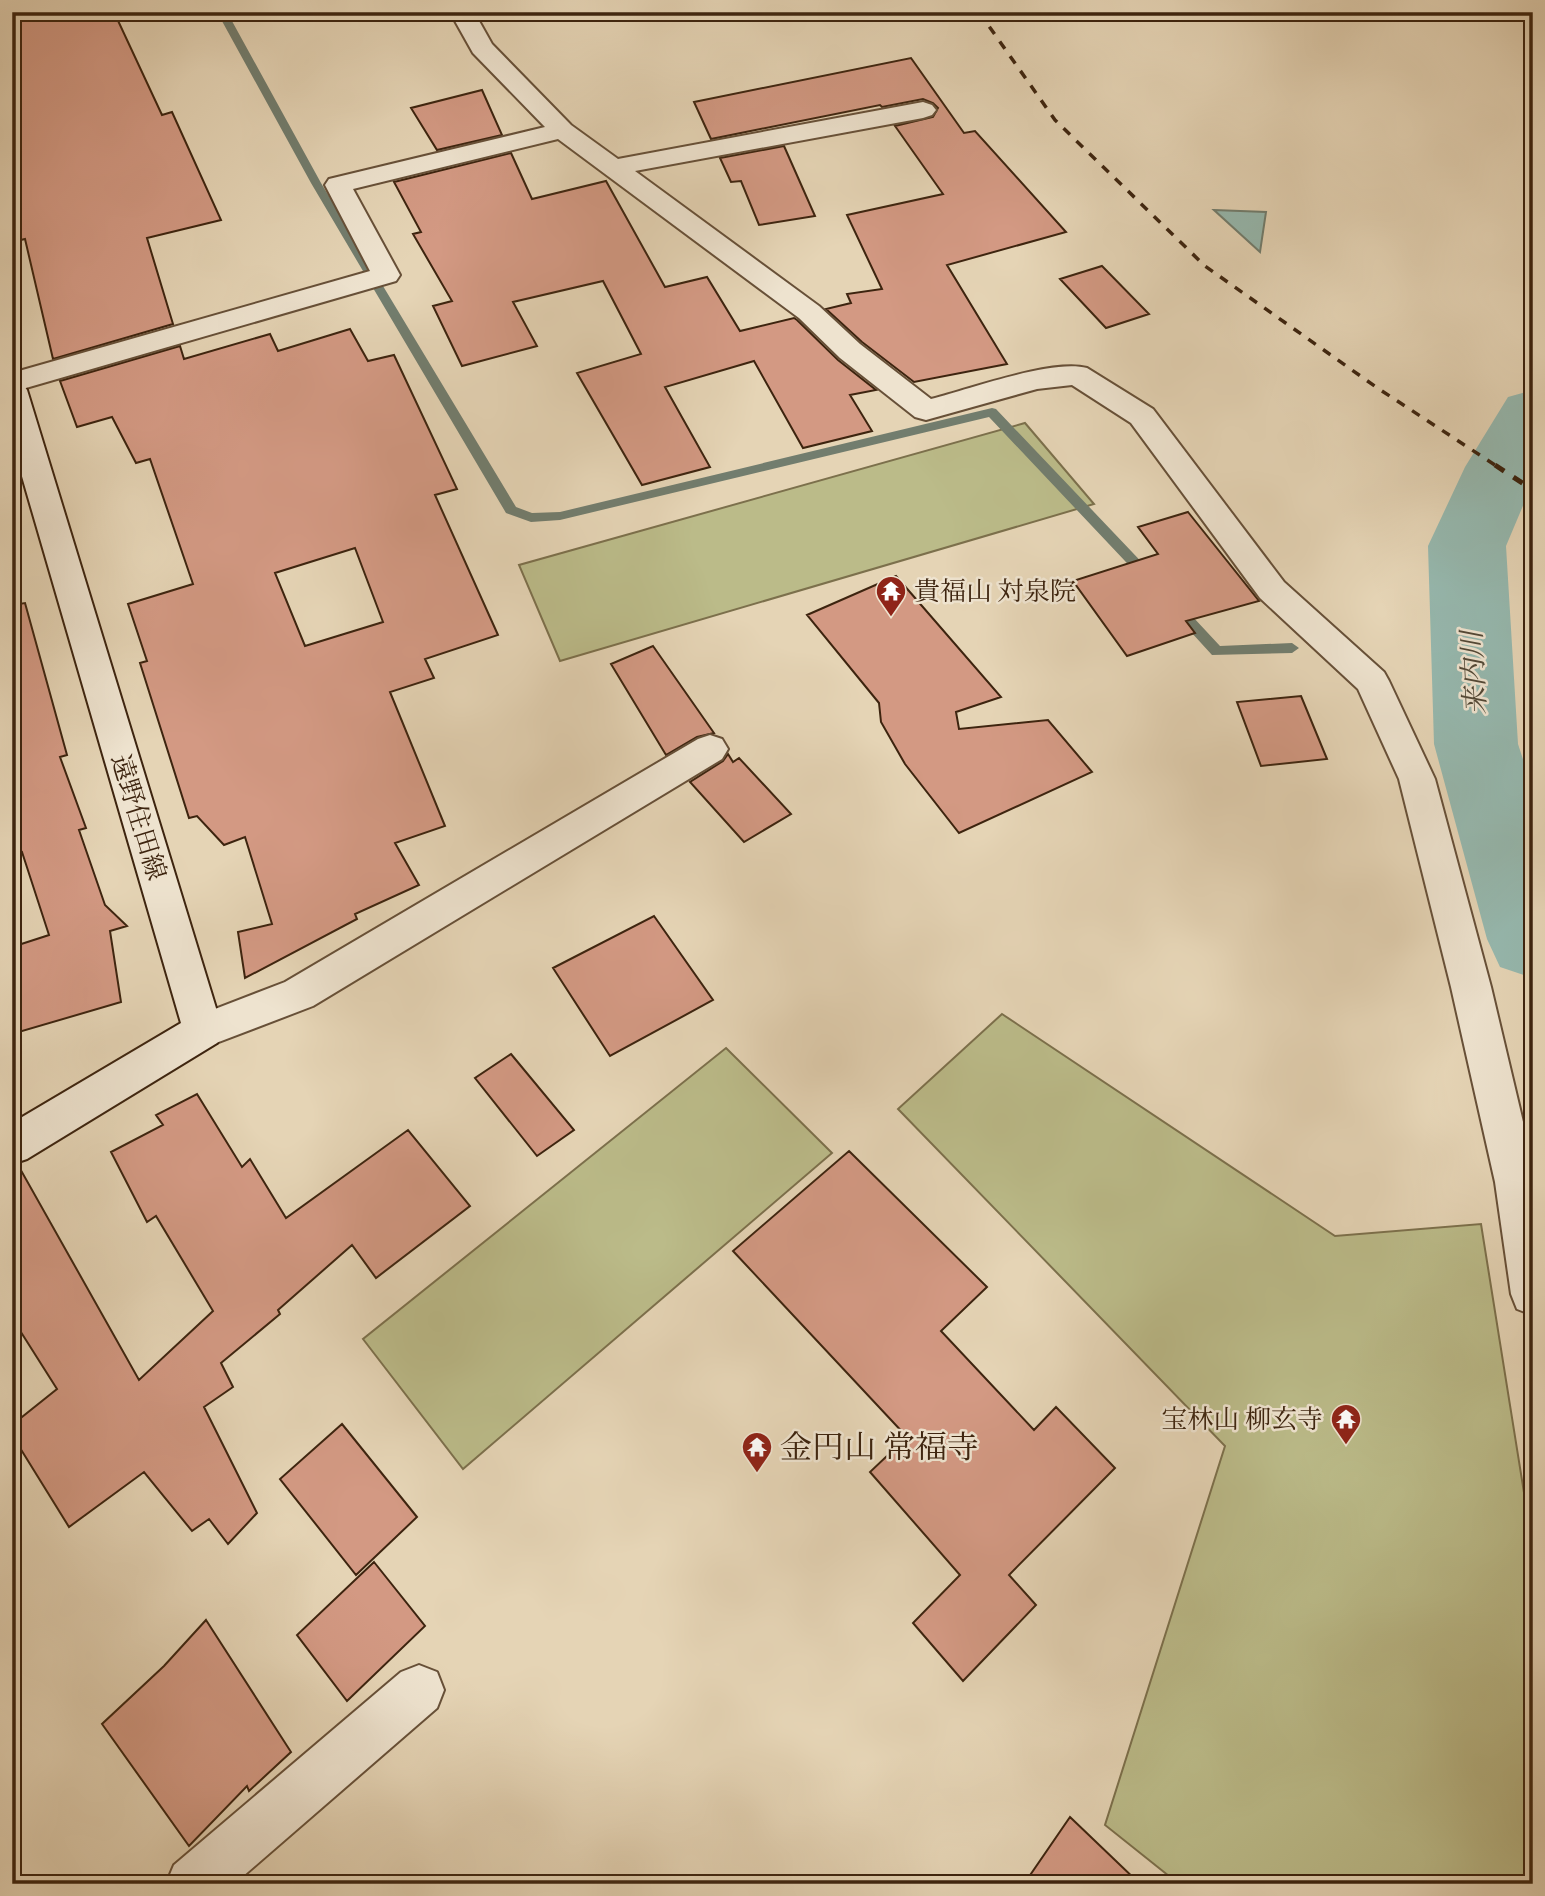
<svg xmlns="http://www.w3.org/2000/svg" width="1545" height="1896" viewBox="0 0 1545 1896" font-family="'IM FELL English','Noto Serif JP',serif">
<rect width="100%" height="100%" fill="#e5d4b5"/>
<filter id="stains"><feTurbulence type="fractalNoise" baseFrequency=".00286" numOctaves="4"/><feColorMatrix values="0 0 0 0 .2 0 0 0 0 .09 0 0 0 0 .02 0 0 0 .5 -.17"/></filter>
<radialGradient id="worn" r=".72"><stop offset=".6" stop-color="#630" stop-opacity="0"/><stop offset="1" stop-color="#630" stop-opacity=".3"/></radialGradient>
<path fill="#bbbb89" stroke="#7c704c" stroke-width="2" d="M1025,423L1094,504L560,661L519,565Z
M1002,1014L1335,1236L1481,1224L1533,1549V1884H1179L1105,1825L1225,1446L898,1109Z
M726,1048L832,1153L463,1469L363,1339Z"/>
<path fill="#96b8ae" stroke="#727d6e" stroke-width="2" d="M1214,210L1266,212L1260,252Z"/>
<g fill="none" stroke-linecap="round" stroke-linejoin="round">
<path fill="#727d6e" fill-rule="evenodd" d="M217,12H227L321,183L516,507L532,513L560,512L992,408L996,409L1152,573V579H1142L989,417L560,520L531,522L506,513L311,183Z
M1174,600L1179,602L1220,646L1292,643L1299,648L1292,653L1212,655L1169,608L1167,605Z"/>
<path fill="#96b8ae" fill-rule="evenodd" d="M1533,390V482L1506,546L1518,744L1533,790V978L1500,967L1487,939L1434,744L1428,546L1465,467L1508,397Z"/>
</g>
<path fill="#d39983" stroke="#3d240f" stroke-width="2" fill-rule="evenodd" d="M12,12H114L162,115L172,112L221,220L147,238L173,324L53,359L25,239L12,242Z
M911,58L964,133L975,131L1066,232L947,265L1007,364L914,382L862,342L826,309L851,303L847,294L882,289L847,215L943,194L895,126L933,117L938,108L933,103L923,99L882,107L880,105L711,139L694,102Z
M482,90L502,135L437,150L411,108Z
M784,146L815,216L759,225L741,181L731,182L720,158Z
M511,153L532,199L606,181L665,287L707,277L740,331L794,318L797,320L838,360L876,390L850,395L872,431L803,448L754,361L665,387L710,467L642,485L577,373L641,354L603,281L513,302L537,346L462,366L433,306L452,301L413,234L421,232L394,182Z
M1102,266L1149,314L1106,328L1060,279Z
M350,329L368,361L394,355L457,489L435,495L498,635L425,659L434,678L390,692L445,826L395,843L419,885L355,914L357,919L245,978L238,932L272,924L245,837L224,845L197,816L189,818L140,663L147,661L128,604L193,584L150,459L136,463L112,417L77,427L60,381L180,346L184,359L270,334L278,351ZM355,548L383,622L305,646L275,573Z
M1188,512L1259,601L1186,621L1195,633L1127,656L1073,581L1158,554L1138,527Z
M896,576L1001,697L956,712L959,729L1048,720L1092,772L959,833L905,764L881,722L879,703L807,615Z
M25,603L67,755L60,757L86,828L79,830L105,905L127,926L110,931L121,1002L12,1034V947L49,935L22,852L12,856V605Z
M653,646L714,733L697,737L666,755L611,664Z
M1301,696L1327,759L1261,766L1237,702Z
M728,754L733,762L739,758L791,814L744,842L690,782L723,761Z
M654,916L713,1000L610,1056L553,968Z
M511,1054L574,1130L537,1156L475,1078Z
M197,1094L242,1167L250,1159L286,1218L408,1130L470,1206L376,1278L352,1245L278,1310L280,1314L221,1363L233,1387L204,1407L257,1513L228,1544L209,1519L192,1531L144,1472L69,1527L12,1435V1425L57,1389L12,1318V1166L18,1165L139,1380L213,1311L156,1216L147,1222L111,1152L163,1125L156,1115Z
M849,1151L987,1287L941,1331L1034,1430L1056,1407L1115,1468L1009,1575L1036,1605L963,1681L913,1623L960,1575L870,1472L907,1437L733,1251Z
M342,1424L417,1517L356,1575L280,1479Z
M374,1562L425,1626L347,1701L297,1635Z
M206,1620L291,1752L249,1791L247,1786L189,1846L102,1724L164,1666Z
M1070,1817L1140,1884H1024Z"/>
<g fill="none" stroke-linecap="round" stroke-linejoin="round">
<g stroke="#675038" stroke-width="4">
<path id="minor" d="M450,12H474L492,44L571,125L618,159L923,102L932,105L936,110L932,115L923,118L635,171L819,306L860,344L931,399C970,389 1051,359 1087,368L1153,409L1284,582L1384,672L1389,681L1435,779L1491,987L1533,1164V1315L1517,1309L1511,1294L1495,1182L1451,987L1399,779L1358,689L1260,598L1131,423L1072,385L1037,389L926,420L915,417L840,358L799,318L558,139L353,189L400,275L396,281L12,392V373L370,271L325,185L329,179L545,127L473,53Z
M710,735L722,739L728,749L722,759L313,1006L203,1048L189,1043L183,1031L189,1019L285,982L698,739Z
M419,1665L437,1672L444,1690L437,1708L234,1884H166L174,1865L401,1672Z"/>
</g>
<g stroke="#3d240f" stroke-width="4">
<path id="secondary" d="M12,380L22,383L27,390L223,1031L217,1043L27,1159L12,1164V1123L181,1023L12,442Z"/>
</g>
<use href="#minor" fill="#eee3cf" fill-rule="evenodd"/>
<use href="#secondary" fill="#eee3cf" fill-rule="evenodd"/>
<path stroke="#3d240f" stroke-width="3.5" stroke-dasharray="9 9" stroke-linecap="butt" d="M979,12L1055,120L1205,266L1376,387L1498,467"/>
<path stroke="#3d240f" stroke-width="5" stroke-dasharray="11 11" stroke-linecap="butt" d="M1495,465L1533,490"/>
</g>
<defs>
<g id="temple-pin" transform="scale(1.575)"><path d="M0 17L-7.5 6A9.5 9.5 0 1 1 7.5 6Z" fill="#8f2418" stroke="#eee3cf"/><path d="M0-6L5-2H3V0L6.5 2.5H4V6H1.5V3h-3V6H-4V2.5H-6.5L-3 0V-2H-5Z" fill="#fff"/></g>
</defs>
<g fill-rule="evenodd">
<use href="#temple-pin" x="891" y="591"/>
<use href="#temple-pin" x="1346" y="1419"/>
<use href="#temple-pin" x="757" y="1447"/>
</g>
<g text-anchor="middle" stroke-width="5" stroke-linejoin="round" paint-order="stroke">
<g font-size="26" fill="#3d240f" stroke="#eee3cf" text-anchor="start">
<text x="914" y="600">貴福山 対泉院</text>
<text x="1323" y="1428" text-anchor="end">宝林山 柳玄寺</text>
</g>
<g font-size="26" fill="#3d240f" stroke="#eee3cf">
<text transform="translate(139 817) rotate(73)" y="9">遠野住田線</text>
</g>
<g font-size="28" font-style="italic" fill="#534937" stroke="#eee3cf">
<text transform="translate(1473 673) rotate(-93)" y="10">来内川</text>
</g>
<g font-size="32" fill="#3d240f" stroke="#eee3cf" text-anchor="start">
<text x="780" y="1458">金円山 常福寺</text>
</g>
</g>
<rect width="1545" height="1896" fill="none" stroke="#e5d4b5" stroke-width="42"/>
<rect x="14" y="14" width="1517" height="1868" fill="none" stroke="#3d240f" stroke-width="3.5"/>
<rect x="21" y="21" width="1503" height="1854" fill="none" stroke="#3d240f" stroke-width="2"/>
<rect width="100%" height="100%" filter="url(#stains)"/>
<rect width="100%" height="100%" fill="url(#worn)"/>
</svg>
